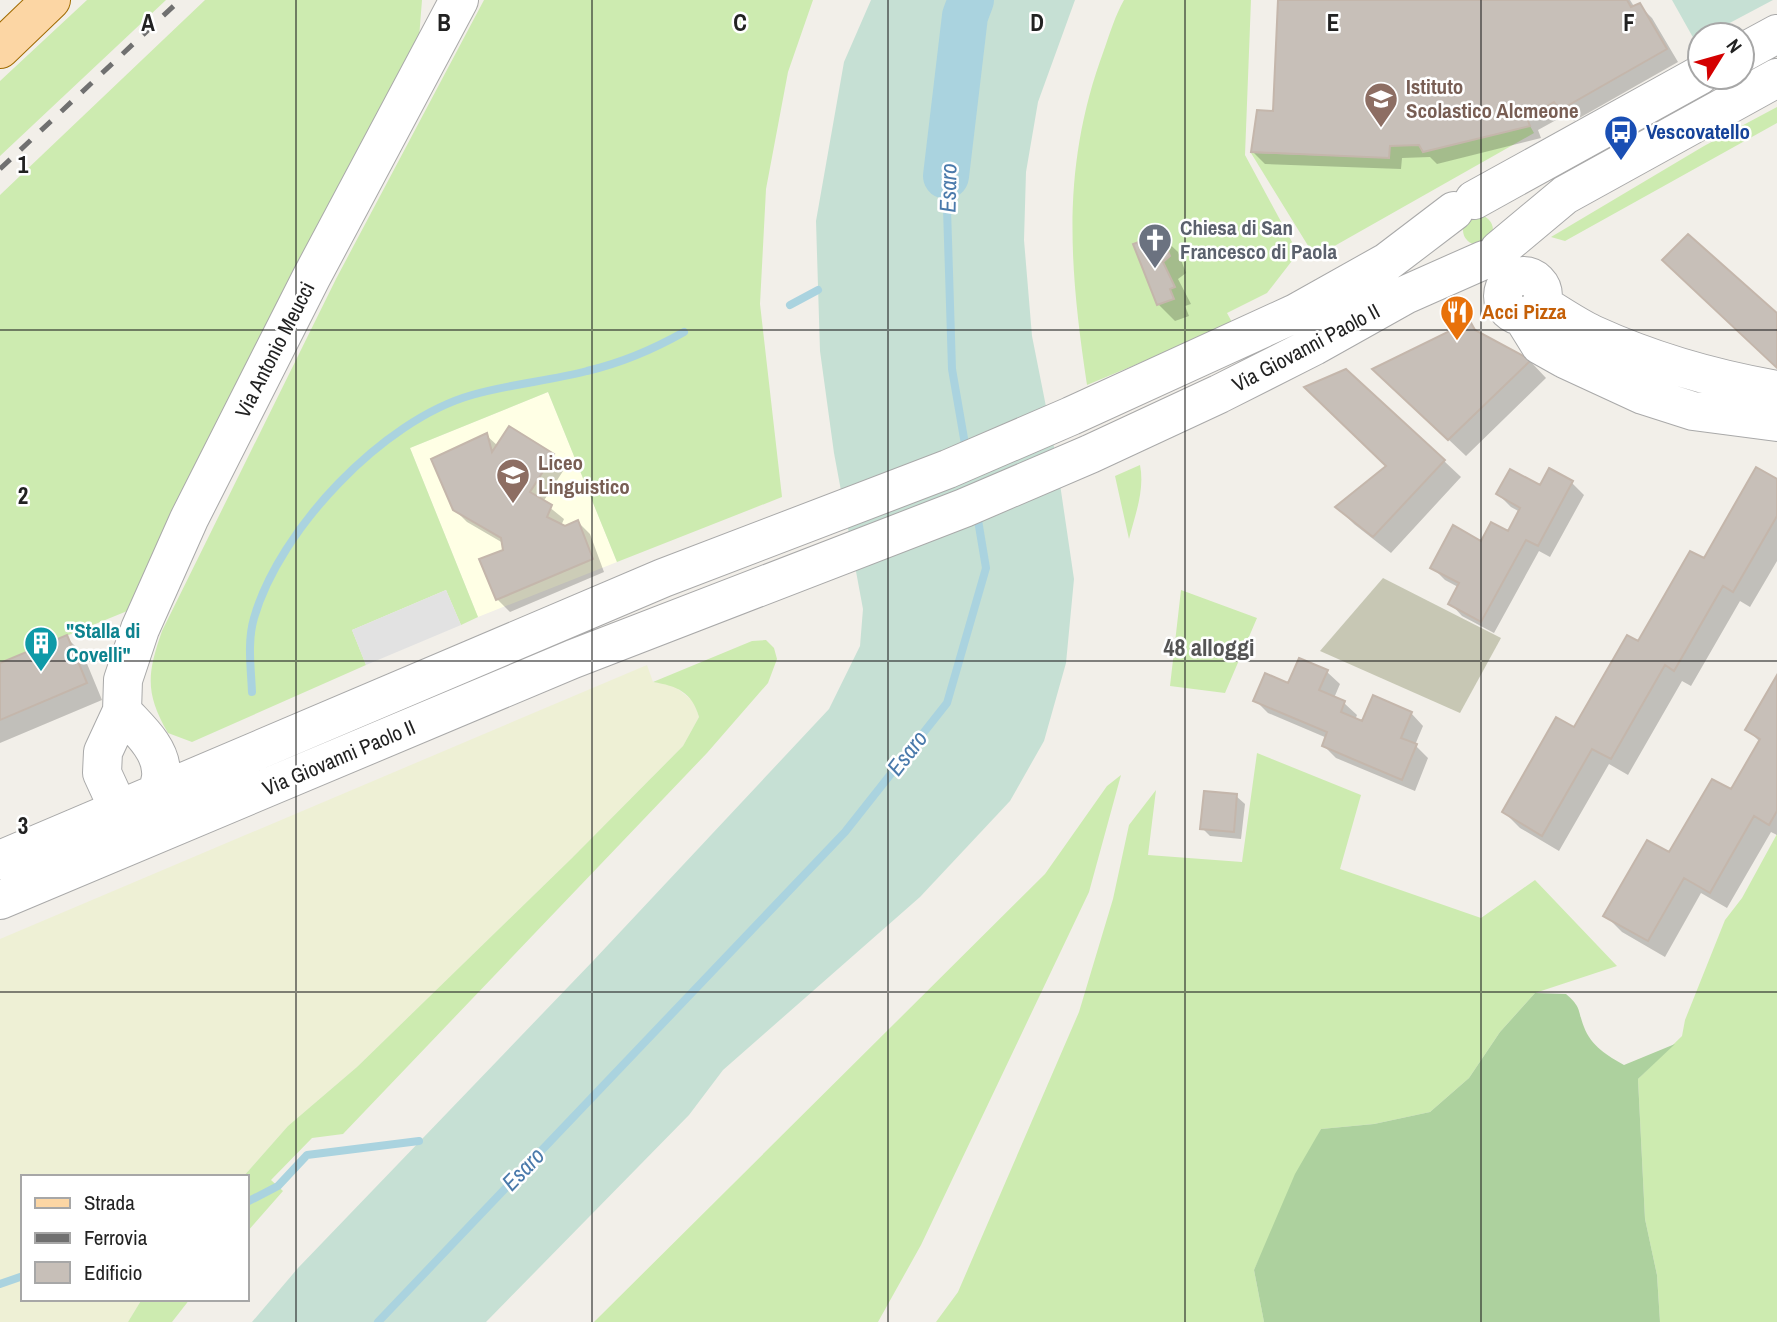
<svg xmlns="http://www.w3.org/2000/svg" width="1777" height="1322" viewBox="0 0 1777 1322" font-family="'Archivo Narrow',sans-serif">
<rect width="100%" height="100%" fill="#f2efe9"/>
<path fill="#ffffe5" d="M548,392L617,562L478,617L410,448Z"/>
<path fill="#c7c7b4" d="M1383,578L1501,638L1460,713L1320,651Z"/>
<path fill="#eef0d5" d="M647,665L653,682L673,685L694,702L699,717L683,746L572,858L357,1067L288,1126L243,1177H23V1299H142L128,1322H0V939Z"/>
<path fill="#cdebb0" d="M87,0H166L0,156V81Z
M205,0H422L419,38L137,607L0,663V195Z
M484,0H813L788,72L766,189L760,304L782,497L617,562L548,392L410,448L478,617L461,625L446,590L352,630L366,665L192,742L168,733C145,693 147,674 162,631L336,279Z
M1124,0H1251L1245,155L1298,253L1267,293L1227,313L1233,324L1087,385C1069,265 1061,166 1104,50C1110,33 1115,16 1124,0Z
M1777,107V123L1565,241L1551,237L1704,146Z
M1530,126L1534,133L1315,257L1251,153L1389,158L1390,146L1419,145L1423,152Z
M1463 230a15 15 0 1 1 30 0a15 15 0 1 1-30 0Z
M1140,465C1145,490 1135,515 1129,539L1115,476Z
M1181,590L1257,618L1225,693L1170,686Z
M766,640L774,648L777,659L768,683L707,753L343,1134L312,1138L271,1180L283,1191L247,1232V1177H243L288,1126L357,1067L572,858L683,746L699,717C692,692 677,686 653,682L752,641Z
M1257,753L1361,795L1340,869L1481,918L1535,880L1617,966L1535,993L1500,1032L1469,1078L1430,1112L1374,1124L1321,1129L1254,1270L1264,1322H936L958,1292L1079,1012L1113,899L1129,825L1156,790L1148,855L1242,862Z
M1121,775L1089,892L921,1245L878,1322H594L1045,874L1107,786Z
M1777,834V1322H1660L1657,1275L1645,1219L1638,1079L1682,1036L1685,1020L1725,920L1742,898Z
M142,1299H190L172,1322H128Z"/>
<path fill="#add19e" d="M1535,993L1566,994C1582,1008 1577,1009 1584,1027C1591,1046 1608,1056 1624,1065L1675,1044L1638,1079L1645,1219L1657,1275L1660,1322H1264L1254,1270L1295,1174L1321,1129L1374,1124L1430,1112L1469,1078L1500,1032Z"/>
<path fill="#c6e0d4" d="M871,0H1075L1038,102L1026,172L1024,240L1032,336L1056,457L1074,579L1066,663L1044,741L1010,801L920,897L723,1070L689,1115L486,1322H252L298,1268L593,961L829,709L860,646L863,609L834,453L820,351L816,221L844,62Z
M1672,0H1773L1707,35H1700V38L1695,41Z"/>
<path fill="#e2e2e2" d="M446,590L461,625L366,665L352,630Z"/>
<path fill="#0003" d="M1280,0H1630L1635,8L1640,6L1652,18L1678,62L1574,121L1567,114L1538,130L1541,138L1437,164L1430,157L1402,158L1401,169L1265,164L1253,152L1275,113Z
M1161,236L1178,252L1186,273L1178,279L1191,304L1185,306L1189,316L1175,321L1158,304Z
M1470,324L1482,336L1530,361L1546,378L1466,456L1391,385Z
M486,435L498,446L553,456L565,468L543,502L564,519L561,526L565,528L578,522L590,534L604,572L510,612L497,599L505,551L503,543L467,522L454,509Z
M1444,461L1461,477L1391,553L1354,524L1337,507L1388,466Z
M1777,481V561L1750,607L1740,601L1691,686L1682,681L1628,775L1609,764L1559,851L1520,828L1504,812L1575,729L1704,561Z
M1572,483L1584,495L1550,557L1539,551L1494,633L1462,616L1450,603L1458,587L1445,580L1432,567L1482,543L1509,533L1520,512L1511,507L1498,494Z
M66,637L83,654L102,700L0,743V665Z
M1327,672L1340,684L1334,698L1344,703L1357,715L1355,720L1363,723L1411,713L1423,726L1415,745L1428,758L1415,791L1336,758L1324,746L1327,738L1268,713L1255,700Z
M1777,679V835L1771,832L1727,908L1701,893L1665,957L1622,932L1605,915L1670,855L1731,792L1760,742L1748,730Z
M1236,796L1245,804L1241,839L1210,836L1202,828Z"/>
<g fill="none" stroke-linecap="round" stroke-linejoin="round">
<path stroke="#aad3df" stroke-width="8" d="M946,176L952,369L966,450
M790,305L818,290
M252,692C251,668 247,642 254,618C279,530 383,420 472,395C510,384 549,381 587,371C621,363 654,349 684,332
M247,1202L278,1186L307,1155L419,1141
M0,1284L23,1276
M378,1322L845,832L947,703L986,568L977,514"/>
<path stroke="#aad3df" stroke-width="46" d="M946,176L965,16L971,0"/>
</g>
<path fill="#c7bfb8" stroke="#c4b6ab" stroke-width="2" d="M1278,0H1627L1631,7L1640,3L1667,49L1560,110L1554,102L1527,118L1530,126L1423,152L1419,145L1390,146L1389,158L1251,152L1257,110L1273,111Z
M1161,234L1170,256L1163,262L1175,287L1170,289L1174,299L1157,305L1133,244Z
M1688,234L1777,313V368L1662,260Z
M1470,321L1475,330L1531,360L1448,440L1372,369Z
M1346,369L1445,460L1373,537L1335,507L1386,466L1304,387Z
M509,426L554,454L530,492L552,505L547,517L565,526L578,520L593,559L496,600L479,559L503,550L501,538L453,510L431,459L487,433L492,452Z
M1756,467L1777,479V516L1733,592L1723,586L1674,671L1665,665L1611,759L1592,749L1542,836L1502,812L1556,717L1574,727L1627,635L1638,641L1690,551L1704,558Z
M1549,468L1573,481L1538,546L1526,540L1481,622L1448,604L1459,583L1430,568L1453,525L1481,541L1491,522L1508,531L1520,508L1496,494L1510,469L1540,485Z
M67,635L87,683L0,720V663Z
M1299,658L1328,670L1319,690L1345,701L1341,712L1362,721L1373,695L1412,712L1401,738L1417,744L1402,780L1322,746L1327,732L1253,701L1265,673L1288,683Z
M1777,675V811L1769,825L1754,816L1710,893L1684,878L1648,941L1603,916L1647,840L1669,852L1712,779L1731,789L1760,739L1745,730Z
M1204,791L1237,794L1234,832L1200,829Z"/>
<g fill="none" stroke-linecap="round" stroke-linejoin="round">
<g stroke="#a9a9a9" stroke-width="40">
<path id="minor" d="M1742,53L1777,34
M1474,200L1700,75
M1499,250L1565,195L1777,78
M1503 296a20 20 0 1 1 40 0a20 20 0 1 1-40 0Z
M1541,304C1558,314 1575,326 1592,334C1651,361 1714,379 1777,390
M1522,316L1540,345L1565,359L1643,395L1693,411L1777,422
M122,711C137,728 160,747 161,771C162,778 159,786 157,793
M119,810L102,773L103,752L122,711L123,680L140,629L189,519L311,278L459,0
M0,860L663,578L948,469L1071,416L1296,313L1387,262L1454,211
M0,900L573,659L964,508L1090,454L1219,394L1314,346L1405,295L1484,260"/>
</g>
<g stroke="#a06b00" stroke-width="40">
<path id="major" d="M0,49L51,0"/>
</g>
<use href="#minor" stroke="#fff" stroke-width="38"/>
<use href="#major" stroke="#fcd6a4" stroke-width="38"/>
<path stroke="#707070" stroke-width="5" stroke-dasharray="14 14" stroke-linecap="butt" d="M0,169L180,0"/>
</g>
<path fill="none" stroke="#222" stroke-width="2" stroke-opacity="0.55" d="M296,0V1322M592,0V1322M888,0V1322M1185,0V1322M1481,0V1322M0,330H1777M0,661H1777M0,992H1777"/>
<defs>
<g id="school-pin" transform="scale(1.75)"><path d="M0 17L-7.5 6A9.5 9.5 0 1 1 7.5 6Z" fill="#8d6e63" stroke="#fff"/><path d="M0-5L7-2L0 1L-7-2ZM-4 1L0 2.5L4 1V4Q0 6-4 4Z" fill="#fff"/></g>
<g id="bus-pin" transform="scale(1.75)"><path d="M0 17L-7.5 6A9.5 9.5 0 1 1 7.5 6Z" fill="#1a4fb4" stroke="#fff"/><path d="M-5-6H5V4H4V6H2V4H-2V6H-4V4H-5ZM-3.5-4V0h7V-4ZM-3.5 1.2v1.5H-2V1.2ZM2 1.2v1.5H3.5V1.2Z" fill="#fff"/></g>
<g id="church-pin" transform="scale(1.75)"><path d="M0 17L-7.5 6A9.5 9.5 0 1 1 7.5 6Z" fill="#6b7280" stroke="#fff"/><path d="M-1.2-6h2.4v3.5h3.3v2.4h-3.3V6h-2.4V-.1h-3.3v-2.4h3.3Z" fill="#fff"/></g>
<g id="restaurant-pin" transform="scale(1.75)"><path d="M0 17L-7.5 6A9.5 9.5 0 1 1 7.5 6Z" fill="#e8710a" stroke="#fff"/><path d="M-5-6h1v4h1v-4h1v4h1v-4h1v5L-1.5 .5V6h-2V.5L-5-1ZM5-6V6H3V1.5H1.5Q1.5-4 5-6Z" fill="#fff"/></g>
<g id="university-pin" transform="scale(1.75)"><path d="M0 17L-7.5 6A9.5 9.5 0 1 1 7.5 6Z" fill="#8d6e63" stroke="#fff"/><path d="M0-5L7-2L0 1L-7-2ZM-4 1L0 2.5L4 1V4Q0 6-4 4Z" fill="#fff"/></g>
<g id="building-pin" transform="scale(1.75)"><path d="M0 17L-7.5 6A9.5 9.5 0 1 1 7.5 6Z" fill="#0f9aa8" stroke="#fff"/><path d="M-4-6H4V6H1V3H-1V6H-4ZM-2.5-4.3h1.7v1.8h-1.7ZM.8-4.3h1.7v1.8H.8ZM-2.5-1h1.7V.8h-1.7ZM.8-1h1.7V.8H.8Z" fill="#fff"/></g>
</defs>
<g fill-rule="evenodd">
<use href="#school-pin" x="1381" y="99"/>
<use href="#bus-pin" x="1621" y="132"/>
<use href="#church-pin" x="1155" y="240"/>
<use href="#restaurant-pin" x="1457" y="312"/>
<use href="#university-pin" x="513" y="475"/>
<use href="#building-pin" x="41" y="643"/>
</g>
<g text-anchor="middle" stroke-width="5" stroke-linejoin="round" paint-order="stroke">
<g font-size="21" font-weight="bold" fill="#785e54" stroke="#fff" text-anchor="start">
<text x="1406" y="94">Istituto<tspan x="1406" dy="24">Scolastico Alcmeone</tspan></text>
<text x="538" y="470">Liceo<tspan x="538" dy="24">Linguistico</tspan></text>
</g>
<g font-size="21" font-weight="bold" fill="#164399" stroke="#fff" text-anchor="start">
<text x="1646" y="139">Vescovatello</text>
</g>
<g font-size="21" font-weight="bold" fill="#5b616d" stroke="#fff" text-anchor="start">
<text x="1180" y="235">Chiesa di San<tspan x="1180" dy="24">Francesco di Paola</tspan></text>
</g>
<g font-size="21" font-weight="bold" fill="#c56008" stroke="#fff" text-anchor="start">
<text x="1482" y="319">Acci Pizza</text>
</g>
<g font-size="21" fill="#222" stroke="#fff">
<text transform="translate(1306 348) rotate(-28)" y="7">Via Giovanni Paolo II</text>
<text transform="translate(275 350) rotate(-63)" y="7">Via Antonio Meucci</text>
<text transform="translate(339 758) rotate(-23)" y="7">Via Giovanni Paolo II</text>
</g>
<g font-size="21" font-weight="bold" fill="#0d838f" stroke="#fff" text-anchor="start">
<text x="66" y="638">"Stalla di<tspan x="66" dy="24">Covelli"</tspan></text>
</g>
<g font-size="23" font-style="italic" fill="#4a7aab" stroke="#fff">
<text transform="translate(948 188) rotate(-89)" y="8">Esaro</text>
<text transform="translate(907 753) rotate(-52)" y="8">Esaro</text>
<text transform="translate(523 1169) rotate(-46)" y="8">Esaro</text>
</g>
<g font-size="24" font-weight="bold" fill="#555" stroke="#fff">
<text x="1209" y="656">48 alloggi</text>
</g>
</g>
<g font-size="23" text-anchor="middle" font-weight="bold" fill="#222" stroke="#fff" stroke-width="5" stroke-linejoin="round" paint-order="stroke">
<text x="148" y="31">A</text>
<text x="444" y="31">B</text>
<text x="740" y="31">C</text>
<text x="1037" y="31">D</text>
<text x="1333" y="31">E</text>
<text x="1629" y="31">F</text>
<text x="23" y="173">1</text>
<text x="23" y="504">2</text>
<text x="23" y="834">3</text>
</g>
<rect x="21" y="1175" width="228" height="126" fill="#ffffff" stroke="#a7a7a7" stroke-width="2"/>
<rect x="35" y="1198" width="35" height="10" fill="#fcd6a4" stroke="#a7a7a7" stroke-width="2"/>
<text x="84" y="1210" font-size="21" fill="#222222">Strada</text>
<rect x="35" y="1233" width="35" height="10" fill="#707070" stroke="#a7a7a7" stroke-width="2"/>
<text x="84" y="1245" font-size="21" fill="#222222">Ferrovia</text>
<rect x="35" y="1262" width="35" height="21" fill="#c7bfb8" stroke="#a7a7a7" stroke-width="2"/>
<text x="84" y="1280" font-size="21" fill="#222222">Edificio</text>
<g transform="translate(1721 56) rotate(53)"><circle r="33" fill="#ffffff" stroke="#a7a7a7" stroke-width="2"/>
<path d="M0-5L12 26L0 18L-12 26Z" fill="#d40000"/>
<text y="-10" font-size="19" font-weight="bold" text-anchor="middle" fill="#222222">N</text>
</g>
</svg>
